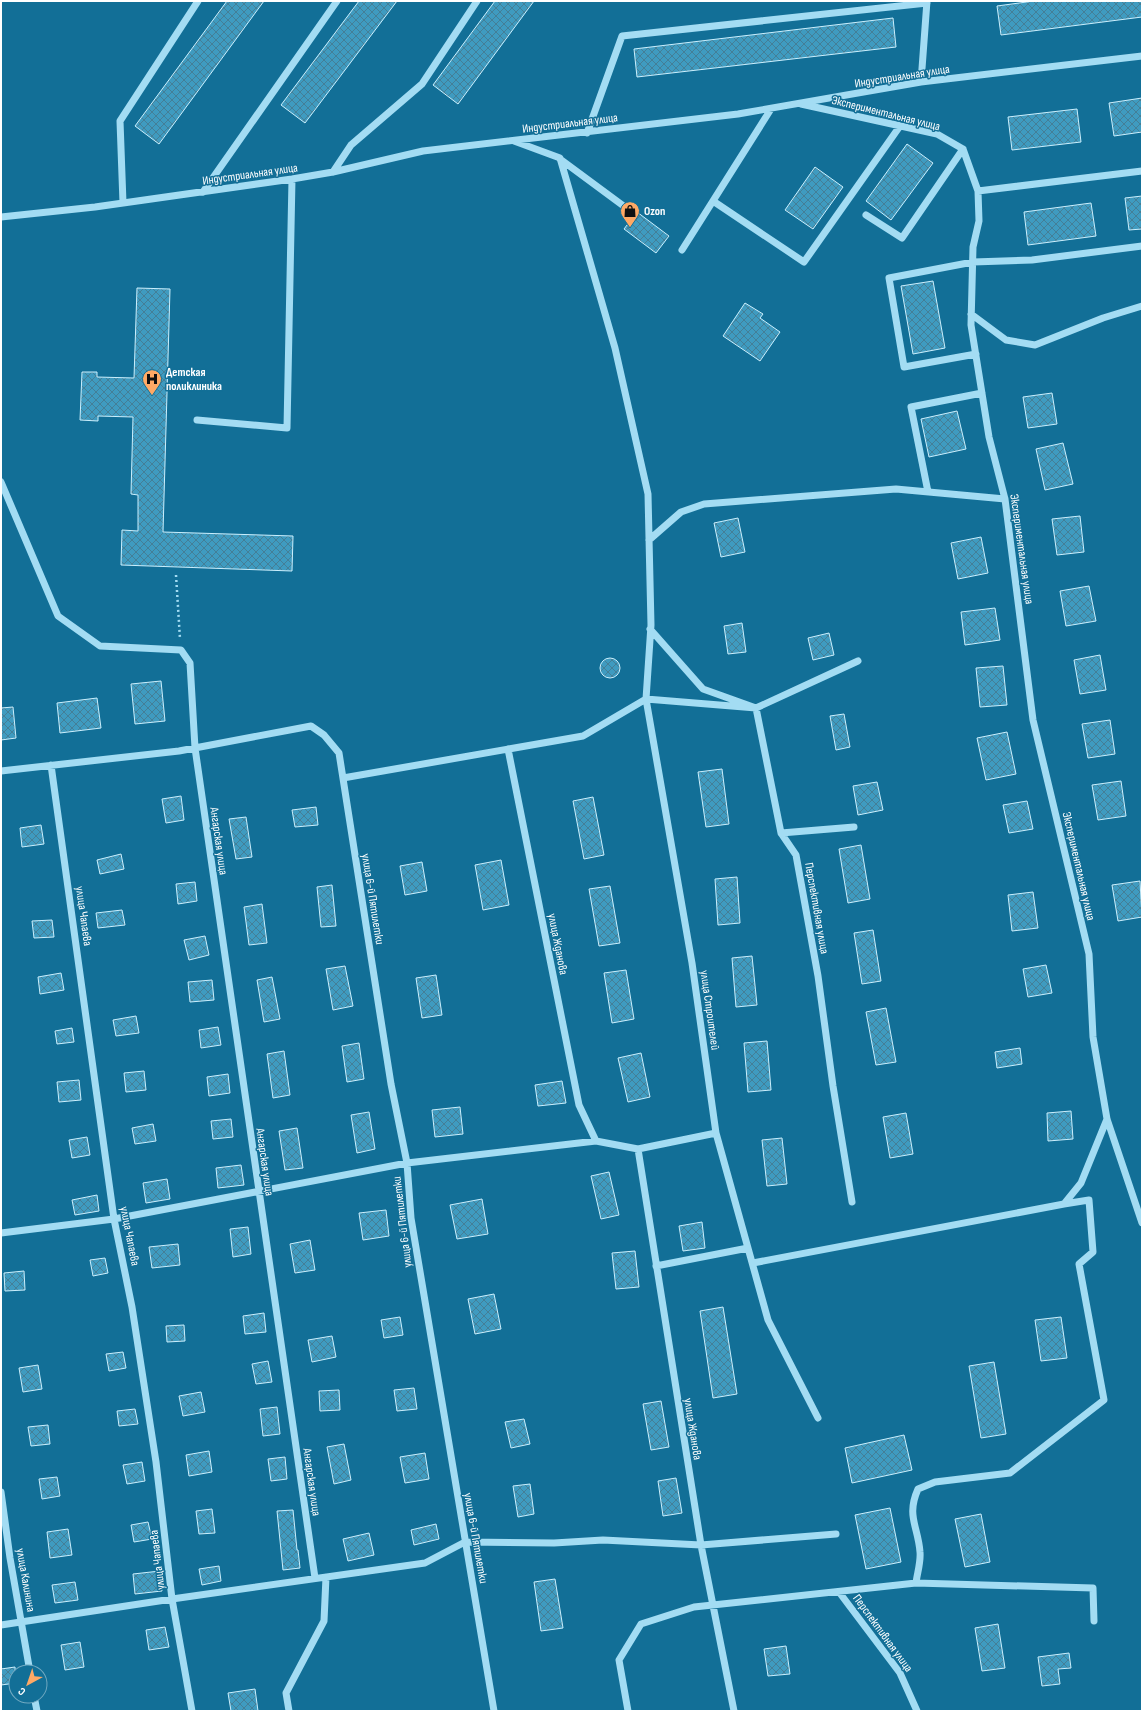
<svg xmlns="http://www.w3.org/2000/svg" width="1143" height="1712" viewBox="0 0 1143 1712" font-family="'Sofia Sans Condensed',sans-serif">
<defs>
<pattern id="building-cross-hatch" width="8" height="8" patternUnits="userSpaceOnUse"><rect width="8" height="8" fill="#3f9bc0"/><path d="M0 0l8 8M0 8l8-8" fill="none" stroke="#447f97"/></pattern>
</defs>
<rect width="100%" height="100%" fill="#126f97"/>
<path fill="url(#building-cross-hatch)" stroke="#cbeffd" d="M227,1H264L159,144L135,126Z
M359,1H397L305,123L281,105Z
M495,1H534L458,104L433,85Z
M1034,1H1142V17L1001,35L997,6Z
M893,18L896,47L637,77L634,49Z
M1142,98V132L1114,136L1109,103Z
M1077,109L1081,142L1012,150L1008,117Z
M907,144L933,163L891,220L866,201Z
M815,167L843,187L813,229L785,210Z
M1142,196V229L1129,230L1125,198Z
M1091,203L1096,236L1028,245L1024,212Z
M637,212L669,236L656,253L624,229Z
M933,281L945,348L913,354L901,286Z
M137,288L170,289L163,532L293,536L292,571L121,565L122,530L138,531V495L131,494L133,417L98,416V421L80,420L82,372H97V377L134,378Z
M745,303L763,314L760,318L780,332L760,361L723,336Z
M1052,393L1057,424L1028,428L1023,397Z
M957,411L966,449L929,457L921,419Z
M1063,443L1073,484L1045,490L1036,449Z
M1080,516L1084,552L1057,555L1052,519Z
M738,518L745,552L721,557L714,523Z
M981,537L988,573L958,579L951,543Z
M1089,586L1096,621L1066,626L1060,591Z
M995,608L1000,640L965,645L961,612Z
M742,623L746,652L728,654L724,626Z
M829,633L834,655L813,660L808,638Z
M1100,655L1106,690L1080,694L1074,660Z
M600 668a10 10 0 1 1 20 0a10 10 0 1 1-20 0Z
M1003,666L1007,705L980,707L976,668Z
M161,681L165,721L135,724L131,684Z
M97,698L101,728L60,733L57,703Z
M13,707L16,738L1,740V708Z
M844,714L850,747L836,750L830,716Z
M1110,720L1115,754L1088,758L1082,724Z
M1007,732L1016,774L986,780L977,738Z
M722,769L729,824L706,827L698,772Z
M1121,781L1126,816L1098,820L1092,785Z
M877,782L883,810L858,815L853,786Z
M181,796L184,820L166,823L162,799Z
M593,797L604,855L584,859L573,801Z
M1027,801L1033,829L1009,833L1003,805Z
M316,807L318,825L295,827L292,810Z
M246,817L252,857L236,859L229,819Z
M41,825L44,844L22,847L20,828Z
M861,845L870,899L848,903L839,849Z
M121,854L124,869L100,874L97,860Z
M501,860L509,905L483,910L475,865Z
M422,862L427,891L405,895L400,866Z
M737,877L740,923L718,925L715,879Z
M1140,881L1142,917L1118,921L1112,885Z
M195,882L197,901L178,904L176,884Z
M332,885L336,926L321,927L317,887Z
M610,886L620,943L599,946L589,889Z
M1033,892L1038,928L1012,931L1008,895Z
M262,904L267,943L249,945L244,907Z
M122,910L125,925L98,928L96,913Z
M52,920L54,937L34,938L32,921Z
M873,930L881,981L862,984L854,933Z
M205,936L209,955L189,960L184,940Z
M752,956L757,1005L736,1007L732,958Z
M1046,965L1052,993L1028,997L1023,969Z
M345,966L353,1006L333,1010L326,969Z
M626,970L634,1019L612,1023L604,973Z
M61,973L64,990L40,994L38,977Z
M436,975L442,1015L422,1018L416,978Z
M272,977L280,1019L264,1022L257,980Z
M212,980L214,1000L190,1002L188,982Z
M886,1008L896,1062L876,1065L866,1012Z
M136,1016L139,1033L116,1036L113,1020Z
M218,1027L221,1045L201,1048L199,1030Z
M72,1028L74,1042L57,1044L55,1031Z
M767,1041L771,1090L748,1092L744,1043Z
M359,1043L364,1079L347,1082L342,1046Z
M1020,1048L1022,1064L997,1068L995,1052Z
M284,1051L290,1095L273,1098L267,1054Z
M641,1053L650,1097L628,1102L618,1058Z
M144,1071L146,1090L126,1092L124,1073Z
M228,1074L230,1093L209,1096L207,1077Z
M79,1080L81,1100L59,1102L57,1082Z
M562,1081L566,1103L538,1106L535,1085Z
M460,1107L463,1134L435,1137L432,1110Z
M1071,1111L1073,1139L1048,1141L1047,1113Z
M369,1112L375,1149L357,1153L351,1115Z
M906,1113L913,1154L890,1158L883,1117Z
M231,1119L233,1137L213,1139L211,1121Z
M153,1124L156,1141L135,1144L132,1128Z
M297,1128L303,1168L285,1170L279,1131Z
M87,1137L90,1155L72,1158L69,1140Z
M782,1138L787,1184L767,1186L762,1140Z
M241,1165L244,1185L218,1188L216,1168Z
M609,1172L619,1215L601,1219L591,1176Z
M167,1179L170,1199L146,1203L143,1183Z
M97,1195L99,1211L75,1215L72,1200Z
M482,1199L488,1234L457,1239L450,1205Z
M386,1210L389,1236L363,1240L359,1213Z
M702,1222L705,1248L683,1251L679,1226Z
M248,1227L251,1254L233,1257L230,1229Z
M310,1240L315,1270L295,1273L290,1244Z
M178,1244L180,1265L152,1268L149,1247Z
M635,1251L639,1287L616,1289L612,1253Z
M105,1258L108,1273L93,1276L90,1260Z
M24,1271L25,1290L5,1291L4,1273Z
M494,1294L501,1329L475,1334L468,1299Z
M723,1307L737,1394L713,1398L700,1311Z
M264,1313L266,1332L245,1334L243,1316Z
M400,1317L403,1335L384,1338L381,1320Z
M1061,1317L1067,1358L1041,1361L1035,1320Z
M184,1325L185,1341L167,1342L166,1326Z
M332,1336L336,1357L312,1362L308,1340Z
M123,1352L126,1368L109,1371L106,1354Z
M268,1361L272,1382L256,1384L252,1364Z
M994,1362L1006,1434L981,1438L969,1366Z
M38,1365L42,1389L23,1392L19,1368Z
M414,1388L417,1409L397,1411L394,1390Z
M339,1390L340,1410L320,1411L319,1391Z
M201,1392L205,1412L183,1416L179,1396Z
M661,1401L669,1447L651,1450L643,1404Z
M277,1407L280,1434L263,1436L260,1409Z
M135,1409L138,1424L119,1426L117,1411Z
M524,1419L530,1444L511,1448L505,1422Z
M48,1425L50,1444L31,1446L28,1427Z
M904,1435L912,1470L852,1483L845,1448Z
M344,1444L351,1480L334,1484L327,1447Z
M209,1451L212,1472L189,1476L186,1455Z
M425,1453L429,1479L405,1483L400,1457Z
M285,1457L287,1479L271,1481L268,1459Z
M142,1462L145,1481L127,1484L123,1465Z
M57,1477L60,1496L42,1499L39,1479Z
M676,1478L682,1513L663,1516L658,1481Z
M530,1484L534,1514L518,1517L513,1486Z
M890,1508L901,1562L866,1569L855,1515Z
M212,1509L215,1533L199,1534L196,1511Z
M293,1510L297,1550H298L300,1568L283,1570L277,1511Z
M981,1514L990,1562L965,1567L955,1519Z
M148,1522L152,1539L134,1542L131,1525Z
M436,1524L439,1539L414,1545L411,1530Z
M68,1529L72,1555L50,1558L47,1532Z
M369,1533L374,1555L348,1561L343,1539Z
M219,1566L221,1581L202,1585L199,1569Z
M160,1571L162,1591L135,1594L133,1574Z
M555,1579L563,1628L541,1631L534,1582Z
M75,1582L78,1600L55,1603L52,1585Z
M998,1624L1005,1668L982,1671L975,1628Z
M165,1627L169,1647L149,1650L146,1630Z
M80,1642L84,1667L65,1670L61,1645Z
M786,1646L790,1674L768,1676L764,1649Z
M1069,1653L1071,1668L1058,1669L1060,1684L1042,1686L1038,1657Z
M15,1667L16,1683L1,1685V1669Z
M255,1689L258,1711H231L228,1693Z"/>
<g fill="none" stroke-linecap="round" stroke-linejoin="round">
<path stroke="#a3dcf3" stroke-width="2.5" stroke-dasharray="2 3" stroke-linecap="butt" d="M176,575L180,639"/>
<path stroke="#a3dcf3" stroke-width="7" d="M921,82L927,1
M801,104L937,134L963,149L978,191L979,221L973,247L971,325L989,437L1005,499L1033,720L1089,954L1093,1037L1107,1119L1142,1223
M587,133L622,36L927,3
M514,141L560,158L615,348L648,494L651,625L646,699L692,963L716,1133L768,1320L818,1418
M560,159L629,210
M333,172L351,145L422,84L477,1
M978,191L1142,171
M203,192L337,1
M713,201L804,262L900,126
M123,203L120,121L198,1
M866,215L902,238L963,149
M1,217L95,207L292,179L333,172L423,151L738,114L921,82L1142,56
M682,250L771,109
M971,314L1006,340L1035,345L1103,318L1142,306
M976,354L904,367L889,278L973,262L1032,260L1142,246
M197,420L287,428L292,179
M1,482L58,616L100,646L181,650L190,663L195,748L315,1578
M928,492L911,407L982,393
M649,540L681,512L704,504L896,489L1005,499
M650,629L703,689L756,708L858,661
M646,699L756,708L781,833L796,855L818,976L833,1086L852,1202
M508,749L579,1105L596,1141
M51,765L114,1219L132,1307L156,1462L172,1599L192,1711
M1,771L179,751L311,726L324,735L339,753L391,1084L407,1163L411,1218L494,1711
M343,778L583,736L646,699
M781,833L854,827
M638,1149L701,1545L734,1711
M1,1233L114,1219L407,1163L596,1141L638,1149L716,1133
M753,1263L1064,1204L1081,1183L1107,1119
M656,1266L748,1248
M1,1492L10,1558L30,1672
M916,1583C917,1574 921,1562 920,1552C918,1526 906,1516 918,1489L935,1482L1010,1473L1104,1400L1079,1264L1093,1252L1089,1200L1064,1204
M839,1592L900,1673L917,1711
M1,1625L172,1599L425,1563L465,1542L554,1543L603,1540L701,1545L836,1534
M34,1696L37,1711
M289,1711L286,1693L324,1621L326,1577
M628,1711L619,1660L641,1624L694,1607L916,1583L1093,1588L1094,1621"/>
</g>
<defs>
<g id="shop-pin" transform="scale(1)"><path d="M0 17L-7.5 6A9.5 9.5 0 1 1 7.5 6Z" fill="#ffa965" stroke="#126f97"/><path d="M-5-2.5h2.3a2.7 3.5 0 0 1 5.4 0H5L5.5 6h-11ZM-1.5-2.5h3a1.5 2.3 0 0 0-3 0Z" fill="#111"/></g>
<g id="hospital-pin" transform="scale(1)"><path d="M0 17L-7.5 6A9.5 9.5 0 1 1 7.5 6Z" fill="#ffa965" stroke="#126f97"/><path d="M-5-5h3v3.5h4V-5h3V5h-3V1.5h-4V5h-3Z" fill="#111"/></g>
</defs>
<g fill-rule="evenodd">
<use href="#shop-pin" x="630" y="211"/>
<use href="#hospital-pin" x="152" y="379"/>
</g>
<g text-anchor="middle" stroke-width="3" stroke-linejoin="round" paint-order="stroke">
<g font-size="12" fill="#fff" stroke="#126f97">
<text transform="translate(902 76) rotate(-9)" y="4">Индустриальная улица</text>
<text transform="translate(886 113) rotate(14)" y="4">Экспериментальная улица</text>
<text transform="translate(570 123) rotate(-7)" y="4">Индустриальная улица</text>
<text transform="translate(250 174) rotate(-8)" y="4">Индустриальная улица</text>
<text transform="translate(1022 549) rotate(82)" y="4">Экспериментальная улица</text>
<text transform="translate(219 841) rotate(82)" y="4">Ангарская улица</text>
<text transform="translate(1079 866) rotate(77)" y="4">Экспериментальная улица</text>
<text transform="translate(373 899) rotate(81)" y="4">улица 6-й Пятилетки</text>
<text transform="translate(817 908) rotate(80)" y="4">Перспективная улица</text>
<text transform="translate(84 916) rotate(82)" y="4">улица Чапаева</text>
<text transform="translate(558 944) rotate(79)" y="4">улица Жданова</text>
<text transform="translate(710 1010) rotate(82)" y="4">улица Строителей</text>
<text transform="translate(265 1162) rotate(82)" y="4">Ангарская улица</text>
<text transform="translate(402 1222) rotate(-97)" y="4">улица 6-й Пятилетки</text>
<text transform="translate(130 1236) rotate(79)" y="4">улица Чапаева</text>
<text transform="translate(693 1429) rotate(81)" y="4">улица Жданова</text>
<text transform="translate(312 1482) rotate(82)" y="4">Ангарская улица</text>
<text transform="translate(476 1538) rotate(80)" y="4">улица 6-й Пятилетки</text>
<text transform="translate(157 1560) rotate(-97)" y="4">улица Чапаева</text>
<text transform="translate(26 1580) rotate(80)" y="4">улица Калинина</text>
<text transform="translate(883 1633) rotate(54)" y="4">Перспективная улица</text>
</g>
<g font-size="12" font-weight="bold" fill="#fff" stroke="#126f97" text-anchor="start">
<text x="644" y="215">Ozon</text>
<text x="166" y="376">Детская<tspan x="166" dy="14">поликлиника</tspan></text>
</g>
</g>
<rect width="1143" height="1712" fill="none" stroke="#ffffff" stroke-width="4"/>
<g transform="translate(28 1684) rotate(220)"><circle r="19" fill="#126f97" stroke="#71a9c1"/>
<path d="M0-3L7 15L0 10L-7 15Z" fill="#ffa965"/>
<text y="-6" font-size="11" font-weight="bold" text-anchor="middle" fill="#ffffff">С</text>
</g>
</svg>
